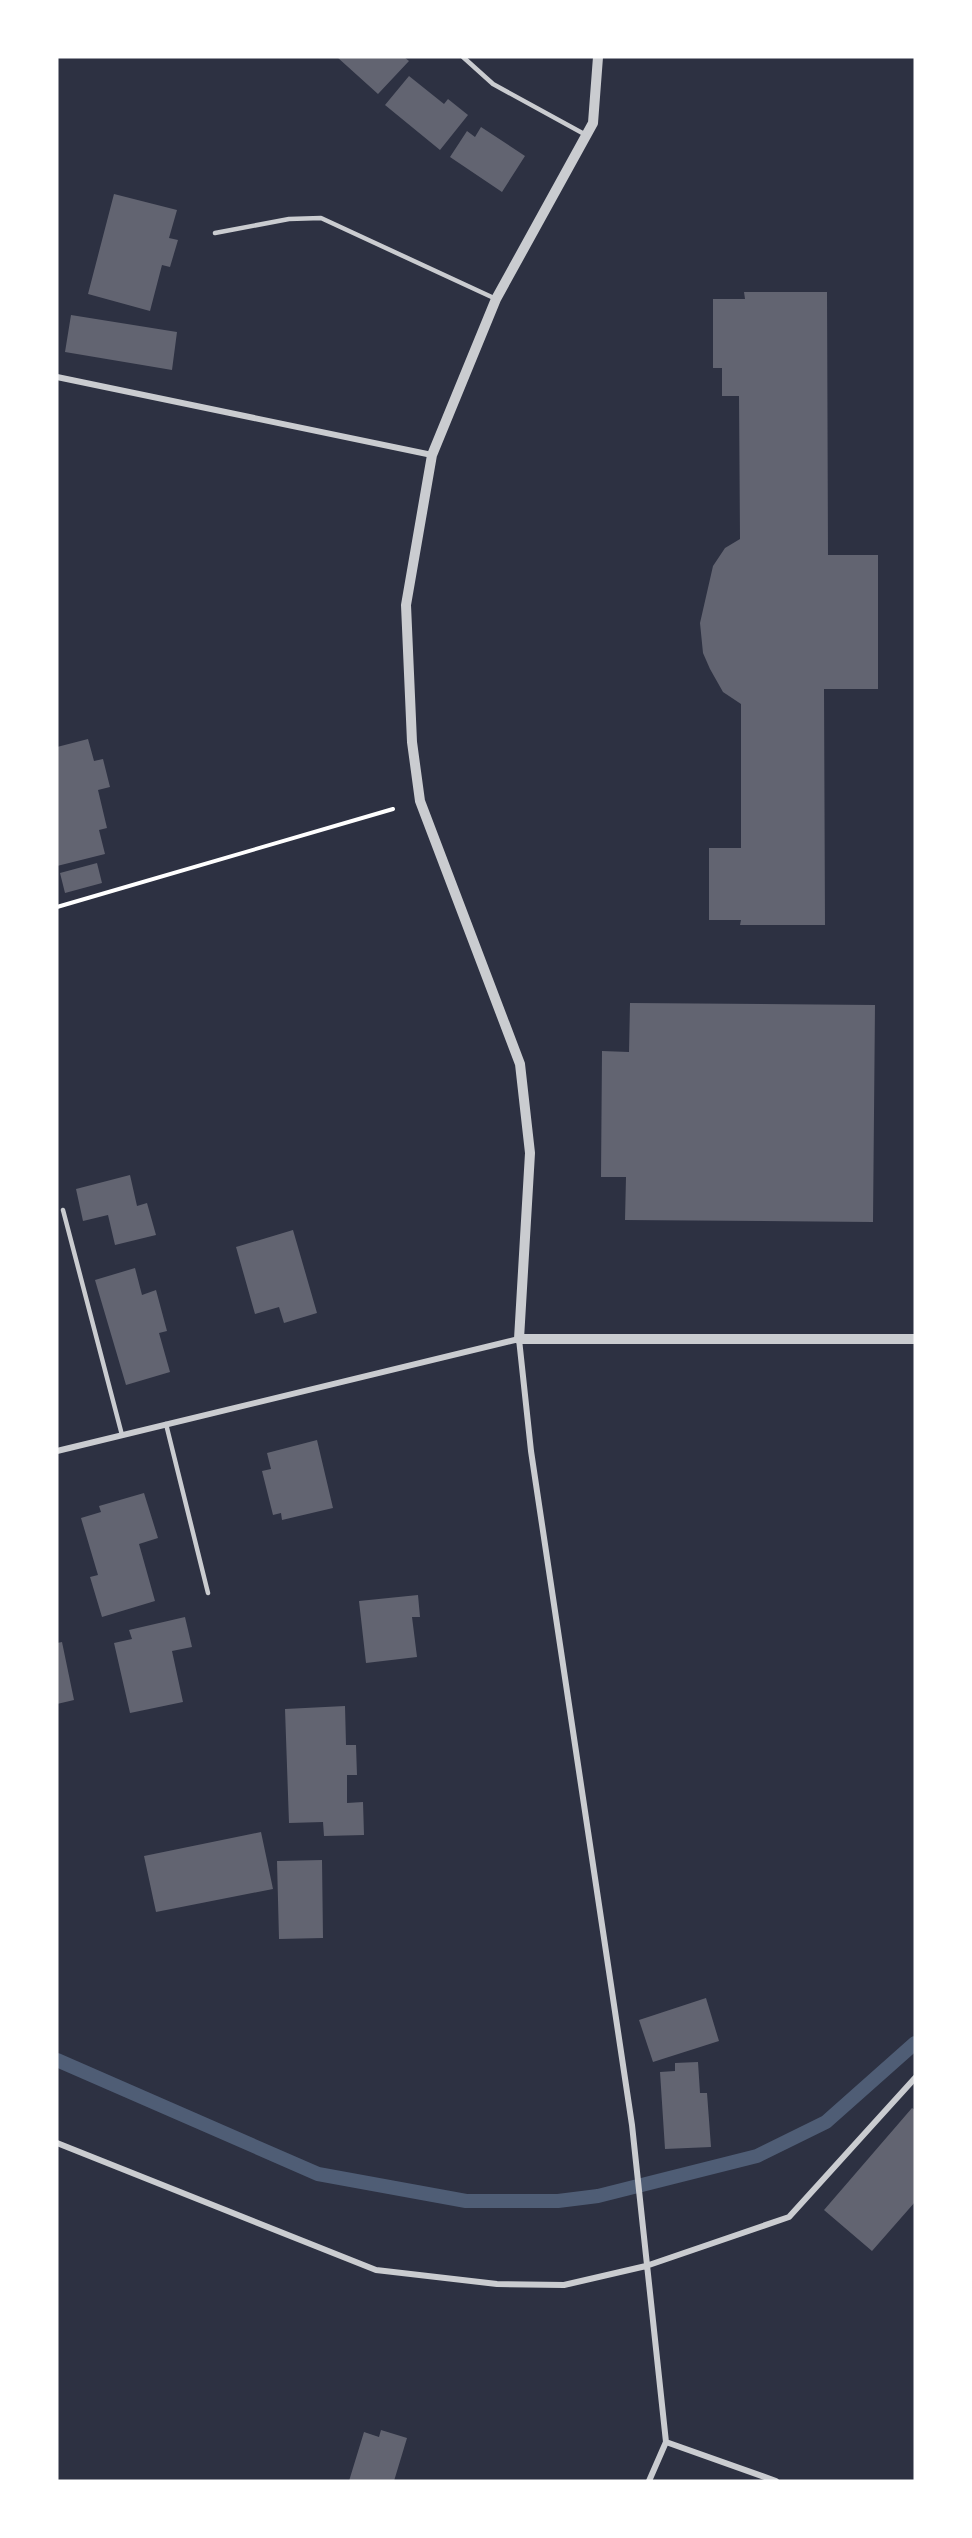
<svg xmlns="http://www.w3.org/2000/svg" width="972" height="2538" viewBox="0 0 972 2538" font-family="'Varela Round',sans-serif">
<rect width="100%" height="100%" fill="#2d3142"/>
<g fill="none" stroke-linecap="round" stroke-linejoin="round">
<path stroke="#4f5d75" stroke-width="14" d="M57,2060L318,2174L466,2201H558L598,2196L757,2156L826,2122L915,2043"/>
</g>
<path fill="#626471" d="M337,57H404L409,61L378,94Z
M409,76L444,104L448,99L468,115L440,150L385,105Z
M481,127L525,156L502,192L450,157L467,131L475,137Z
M114,194L177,210L169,238L178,240L170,267L162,265L150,311L88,294Z
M744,292H827L828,555H878V689H824L825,925H740L741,920H709V848H741V704L723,692L710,669L703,653L700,623L713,566L725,548L740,539L739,396H722V368H713V299H745Z
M71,315L177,332L172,370L65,352Z
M88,739L94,761L103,759L110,787L98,790L107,828L99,830L105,854L57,866V747Z
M97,863L102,883L65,893L60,873Z
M630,1003L875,1005L873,1222L625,1220L626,1177H601L602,1051L629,1052Z
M130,1175L137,1206L147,1203L156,1235L115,1245L108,1215L83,1221L76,1189Z
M293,1230L317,1313L284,1323L279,1307L255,1314L236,1247Z
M135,1268L142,1295L156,1290L167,1331L159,1333L170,1372L126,1385L95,1280Z
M317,1440L333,1508L282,1520L281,1513L273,1515L262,1471L271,1469L267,1453Z
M144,1493L158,1538L139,1544L155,1601L102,1617L90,1577L98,1575L81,1518L101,1512L99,1506Z
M418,1595L420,1617H412L417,1657L366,1663L359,1601Z
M185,1617L192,1647L172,1651L183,1702L130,1713L114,1643L132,1639L129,1630Z
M62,1642L74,1700L57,1704V1643Z
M345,1706L346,1745H356L357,1775H347V1803L363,1802L364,1835L324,1836L323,1822L289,1823L285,1709Z
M261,1832L273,1889L156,1912L144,1856Z
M322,1860L323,1938L279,1939L277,1861Z
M706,1998L719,2041L653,2062L639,2020Z
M698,2062L700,2093H707L711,2147L665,2149L660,2072L675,2071V2063Z
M912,2108L915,2110V2202L872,2251L824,2210Z
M381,2430L407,2438L394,2481H349L364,2432L379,2437Z"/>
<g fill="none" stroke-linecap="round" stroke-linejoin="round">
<path stroke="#fff" stroke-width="4" d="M57,907L393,809"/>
<path stroke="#caccd0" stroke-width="4.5" d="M463,57L493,84L586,135
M215,233L289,219L321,218L496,299
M63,1210L122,1435
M166,1424L208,1593"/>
<path stroke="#caccd0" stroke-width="6" d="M57,377L432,455
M57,1451L519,1339L531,1451L632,2125L666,2442L649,2481
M57,2143L376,2270L497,2284L564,2285L646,2266L789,2217L915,2078
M666,2442L776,2481"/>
<path stroke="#caccd0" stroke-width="10" d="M598,57L593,123L496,299L432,455L406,605L412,742L420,801L520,1064L530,1153L519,1339H915"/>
</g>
<rect width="972" height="2538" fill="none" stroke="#ffffff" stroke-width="117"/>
</svg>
